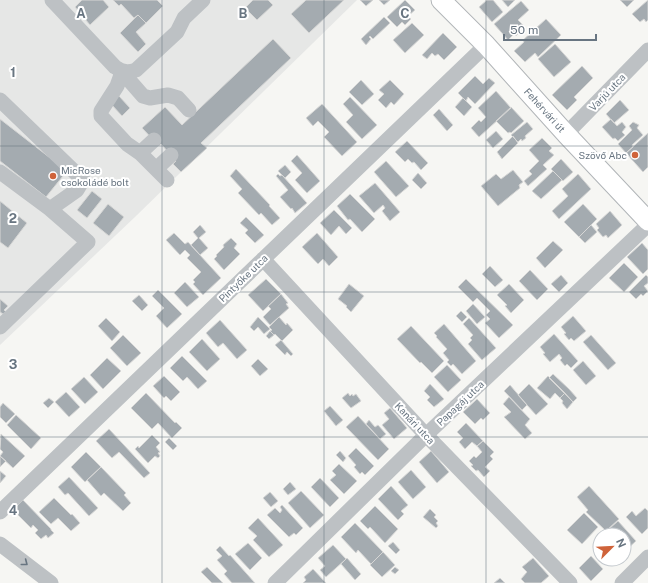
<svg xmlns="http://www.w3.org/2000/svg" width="648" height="583" viewBox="0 0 648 583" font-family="'Public Sans',sans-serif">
<rect width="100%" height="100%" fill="#f6f6f3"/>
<path fill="#e6e7e6" d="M0,0H357L135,217L0,345Z"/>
<path fill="#a4abb0" stroke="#d7d7d6" d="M82,0H103L109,7L90,25L75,7Z
M113,0H157L163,6L146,23L138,15L134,18L121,4L119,6Z
M253,0H268L273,5L257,20L245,8Z
M306,0H344L309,33L291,14Z
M360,0H373L366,6Z
M379,0H390L384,5Z
M405,0L415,10L408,16L411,19L405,25L402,22L397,27L387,17Z
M487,0H493L503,12L492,22L479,7Z
M502,0H515L508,7Z
M620,0H634L627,7Z
M648,0V20L646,22L644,19L640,22L632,14Z
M521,1L529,10L518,20L523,25L519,29L521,31L516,36L514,34L508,40L494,24Z
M138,15L146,23L136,32L146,44L138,52L120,33Z
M384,17L390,23L373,39L370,36L369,37L371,39L366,45L361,39Z
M546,19L561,35L538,57L535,53L525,62L514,51L524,42L523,40Z
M412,23L424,35L405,53L393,40Z
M443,33L457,47L444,60L438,54L435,56L432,53L427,59L422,55Z
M273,39L291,58L201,143L207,148L181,172L173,164L176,161L161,144L159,146L142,128L165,107L182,125Z
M555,44L571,62L554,77L538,59Z
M582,66L593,78L574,97L577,100L567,110L552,95Z
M475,76L483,84L489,78L495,83L475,104L468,97L466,101L458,93Z
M361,80L374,94L362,105L349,92Z
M390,80L404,94L394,105L391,102L386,108L378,100L384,94L379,90Z
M496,91L511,108L479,137L471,128L479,120L481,122L486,117L478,108Z
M119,96L130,108L122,116L111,104Z
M350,97L377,125L362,139L346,122L353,115L343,104Z
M463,98L472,107L464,116L455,107Z
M620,100L629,110L614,123L606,114Z
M322,104L357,142L342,156L324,137L329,132L318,121L313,126L306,118Z
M511,107L524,121L511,133L510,132L508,133L496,121Z
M439,109L453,125L447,131L433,115Z
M0,119L67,171L46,197L0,161Z
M611,119L617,126L622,122L626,127L622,132L625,135L618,141L615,138L613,139L602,127Z
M527,122L533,129L525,136L526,138L522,141L521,139L518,142L511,135Z
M633,122L639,125L637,128L643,135L632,145L633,147L626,153L618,144L632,130L629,126Z
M496,131L503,139L493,148L486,140Z
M648,133V167L643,172L626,153Z
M513,136L518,143L502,159L497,152Z
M542,138L552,148L549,151L554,155L543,165L547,169L528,186L524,181L532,174L529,171L539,161L529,150Z
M407,141L428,163L421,170L414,162L412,163L408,159L405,162L395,152Z
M297,155L320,181L307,193L295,180L302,173L291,161Z
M561,159L573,172L563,181L551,169Z
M386,161L409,186L396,197L374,172Z
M285,165L291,172L285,178L278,171Z
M236,169L270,205L269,206L280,218L272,225L261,213L259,215L238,193L242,189L230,176Z
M513,170L523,182L519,185L520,188L498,206L481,186L496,174L501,179Z
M553,171L562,180L541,199L532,191Z
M418,173L427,183L421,189L412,180Z
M278,174L280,176L282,175L307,203L295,213L292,208L291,209L280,197L288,190L276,176Z
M578,174L591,189L559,219L552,211L568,196L562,189Z
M375,183L400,212L390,221L382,211L385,208L383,205L374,213L359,196Z
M92,191L102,199L87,218L77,210Z
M350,194L375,219L362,232L350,219L348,220L337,206Z
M0,201L27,223L8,248L0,242Z
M108,204L124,217L109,236L93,223Z
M583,204L597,219L579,237L564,222Z
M334,210L352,228L346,234L339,226L331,235L320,223Z
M610,211L622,225L608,238L606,235L603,237L597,230L599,228L596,224Z
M246,217L264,235L255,243L245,233L248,230L240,223Z
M200,225L206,232L199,238L208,248L200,255L191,245L198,238L193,232Z
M591,225L597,232L585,243L579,237Z
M174,233L185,244L188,242L221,278L203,295L193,284L195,282L193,280L201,272L187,258L190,255L185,250L180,255L166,240Z
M317,233L338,257L329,266L323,259L318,264L302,247Z
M231,238L237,244L234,248L240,254L224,270L214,259L217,256L216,255L224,247L223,245Z
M553,241L563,250L545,268L536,258Z
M642,243L648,250V269L643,274L627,257Z
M624,263L638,277L624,292L609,278Z
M490,266L503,280L495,287L482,274Z
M530,270L548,289L537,300L519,281Z
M561,275L568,283L559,292L551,284Z
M646,275L648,277V283L644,286L648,291L643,296L641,294L636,299L629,292Z
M266,279L281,294L263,311L248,295Z
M466,279L513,325L499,338L485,323L490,319L486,315L490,311L477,298L473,302L458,287Z
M185,282L199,297L187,307L174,293Z
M349,284L364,296L351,312L346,307L347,306L338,299Z
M509,284L524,300L511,313L505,306L507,305L497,295Z
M158,290L182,314L167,328L156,316L164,308L152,296Z
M281,294L288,303L286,304L289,308L270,325L263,317L271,309L268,306Z
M139,295L148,305L142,311L132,301Z
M0,299L8,306L4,310L6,312L3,314L0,312Z
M473,304L485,317L477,324L466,311Z
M461,311L467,317L462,322L456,316Z
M573,316L586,331L574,341L571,338L569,340L564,334L566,333L561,327Z
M258,317L270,329L264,334L258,327L254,331L250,327Z
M279,317L286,325L287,323L293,330L282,341L275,334L274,335L270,331L272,330L269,327Z
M106,318L120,332L112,341L98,326Z
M469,318L496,348L482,360L468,344L472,340L470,338L473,335L463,324Z
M220,320L247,350L237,359L223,343L218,347L206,333Z
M444,324L476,361L462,374L453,364L451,366L447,362L449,360L443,353L447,349L436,337L437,336L434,333Z
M411,326L444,361L432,373L421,362L420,363L397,339Z
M270,331L274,335L269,339L266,336Z
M554,334L578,361L571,368L567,364L565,366L560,360L562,358L559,354L550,362L543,354L545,353L540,347Z
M123,335L141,353L127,366L110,348Z
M591,335L616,363L608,370L583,342Z
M202,339L220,359L207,371L189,352Z
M281,340L293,354L291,356L287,352L285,355L275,345Z
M182,356L207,381L198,389L187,377L183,381L170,368Z
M107,358L121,371L103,389L90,375Z
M258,359L268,369L260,376L251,366Z
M583,361L596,376L586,385L573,370Z
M447,365L461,380L448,392L434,377Z
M553,374L569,389L577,398L573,402L549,378Z
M164,376L180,392L171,401L166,396L164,398L153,386Z
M548,376L565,393L560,398L555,393L550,399L537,388Z
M84,377L98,392L85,404L71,389Z
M430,384L444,399L434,407L427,400L430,397L424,391Z
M529,384L548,404L536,415L518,395Z
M510,385L527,405L522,410L504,391Z
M66,392L80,407L69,417L55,402Z
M146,393L175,423L176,422L182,428L172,438L158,423L152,429L131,408Z
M348,393L350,396L352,394L353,396L356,394L361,401L351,408L342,398Z
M565,393L573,402L567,409L562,403L563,401L560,398Z
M509,397L530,419L525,425L532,433L525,439L504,417L511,412L503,404Z
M49,398L54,402L48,408L43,403Z
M477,399L490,413L483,420L481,418L475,424L463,412Z
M3,403L15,414L6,423L0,417V407Z
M330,406L343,420L336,426L324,411Z
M390,408L407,428L394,439L382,425L389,419L384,413Z
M16,415L41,438L31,449L7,425Z
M358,416L389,449L378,460L346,427Z
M369,420L375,427L378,425L386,434L380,439L366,424Z
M466,423L483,441L477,446L472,442L465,449L459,442L463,438L457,432Z
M109,429L150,473L144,478L119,452L112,458L96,441Z
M1,434L25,456L13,468L0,456L3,452L0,449Z
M152,435L160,443L156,447L160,452L158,453L160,456L158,458L155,456L148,463L135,449L138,446L139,448Z
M169,438L177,446L173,450L165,442Z
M483,441L494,452L490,456L493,459L485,467L490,471L484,477L478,470L476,471L471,466L473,465L469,461L474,456L476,458L482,452L477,446Z
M356,448L374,466L365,475L362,472L360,474L354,467L356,465L348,456Z
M340,451L346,458L343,462L336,455Z
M431,451L449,472L437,483L419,462Z
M86,452L101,467L85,482L71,467Z
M0,456L6,461L0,467Z
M339,464L357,481L344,494L330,480L336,475L332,471Z
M101,467L126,493L124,495L131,503L123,511L104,493L101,496L87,480Z
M411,470L426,487L413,499L398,482Z
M0,471L6,476L0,483Z
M69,477L98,508L89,516L68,493L65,495L58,487Z
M320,478L339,498L330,507L311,487Z
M290,482L296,489L288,495L283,489Z
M391,486L408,505L401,511L404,514L398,520L378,499Z
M589,486L619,519L606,531L586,512L588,510L577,497Z
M301,491L324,515L310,528L288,503Z
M270,492L278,501L271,507L263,498Z
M54,498L71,515L72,514L80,523L71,531L58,518L51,524L39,512Z
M23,500L51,529V530L54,533L48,538L46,535L41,539L35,533L38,530L33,525L31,528L13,510Z
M282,505L303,528L296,535L294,533L289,537L267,515L275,508L280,513L282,510L280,507Z
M375,506L398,529L385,543L370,527L368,529L360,521Z
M645,508L648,511V528L642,534L626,517L632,511L636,516Z
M430,509L436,515L434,517L438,521L436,523L438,526L436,528L423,517Z
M584,513L598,527L582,544L567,530Z
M258,518L283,545L269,557L253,540L257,536L248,528Z
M618,521L636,541L624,552V535H602Z
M355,523L383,552L371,564L358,550L356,553L341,537Z
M393,542L400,550L396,554L388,546Z
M248,543L262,558L250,570L235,554Z
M333,545L346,559L326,577L320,570L325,566L318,558Z
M220,546L229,556L230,555L255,583H232L224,574L227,571L217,560L222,556L216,550Z
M383,552L395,565L382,577L370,565Z
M591,556L603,569L591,581L579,568Z
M347,558L361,574L355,580L341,564Z
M533,558L549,576L541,583H525L521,579L527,572L522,567Z
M207,567L223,583H212L201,572Z
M395,567L399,570L395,574L391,571Z
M313,569L326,583H303L306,580L304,577Z
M500,578L505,583H494Z"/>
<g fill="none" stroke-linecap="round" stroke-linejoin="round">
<g stroke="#b1b5b8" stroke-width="21">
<path id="major" d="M441,0L486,45L566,134L648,221"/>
</g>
<path stroke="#bdc1c4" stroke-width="15" d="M52,0L115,67C123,72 127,73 136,70L177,32L184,18L203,0
M122,72L117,86L101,111V116L127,144L140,153L167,180
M122,72L143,96L150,98L168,95L178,98L189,110
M0,100L83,180L77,190L50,209
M566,134L648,50
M140,153L154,140
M156,169L171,155
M0,172L50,209L88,242L0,327
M263,259L426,435L570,583
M0,512L486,45
M0,544L51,583
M275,583L426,435L648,225
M622,583L648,557"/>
<use href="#major" stroke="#fff" stroke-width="19"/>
</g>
<defs><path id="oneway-chevron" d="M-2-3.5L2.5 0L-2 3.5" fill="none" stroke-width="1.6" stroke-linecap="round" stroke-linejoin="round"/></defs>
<use stroke="#687581" href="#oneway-chevron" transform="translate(25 563) rotate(38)"/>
<path fill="none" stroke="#687581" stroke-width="1" stroke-opacity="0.55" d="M162,0V583M324,0V583M486,0V583M0,146H648M0,292H648M0,437H648"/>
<g fill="#cf633a" stroke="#fff" stroke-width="1.5">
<circle cx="635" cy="155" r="4"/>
<circle cx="53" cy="176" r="4"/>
</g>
<g text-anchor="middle" stroke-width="4" stroke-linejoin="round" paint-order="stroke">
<g font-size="10" fill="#687581" stroke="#fff">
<text transform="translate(607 92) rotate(-46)" y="4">Varjú utca</text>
<text transform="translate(545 110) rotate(48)" y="4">Fehérvári út</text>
<text transform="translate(243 278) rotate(-44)" y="4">Pintyőke utca</text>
<text transform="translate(460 403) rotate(-43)" y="4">Papagáj utca</text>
<text transform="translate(415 423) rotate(47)" y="4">Kanári utca</text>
</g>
<g font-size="10" fill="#687581" stroke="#fff" text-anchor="end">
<text x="627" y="159">Szövő Abc</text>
<text x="61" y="174" text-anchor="start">MicRose<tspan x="61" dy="12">csokoládé bolt</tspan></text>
</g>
</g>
<g font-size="13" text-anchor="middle" font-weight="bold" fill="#687581" stroke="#fff" stroke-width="4" stroke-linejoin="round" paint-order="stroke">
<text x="81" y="18">A</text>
<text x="243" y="18">B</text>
<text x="405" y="18">C</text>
<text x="13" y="77">1</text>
<text x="13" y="223">2</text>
<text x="13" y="369">3</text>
<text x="13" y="515">4</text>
</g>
<g transform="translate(612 547) rotate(66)"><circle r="19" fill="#ffffff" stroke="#c3c8cd"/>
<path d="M0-3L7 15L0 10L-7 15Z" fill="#cf633a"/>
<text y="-6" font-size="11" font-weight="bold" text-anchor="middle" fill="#687581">N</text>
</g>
<path d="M504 34v6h92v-6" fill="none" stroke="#687581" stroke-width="2"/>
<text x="510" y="34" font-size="12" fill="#687581" stroke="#ffffff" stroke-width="3" paint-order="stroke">50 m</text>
</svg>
